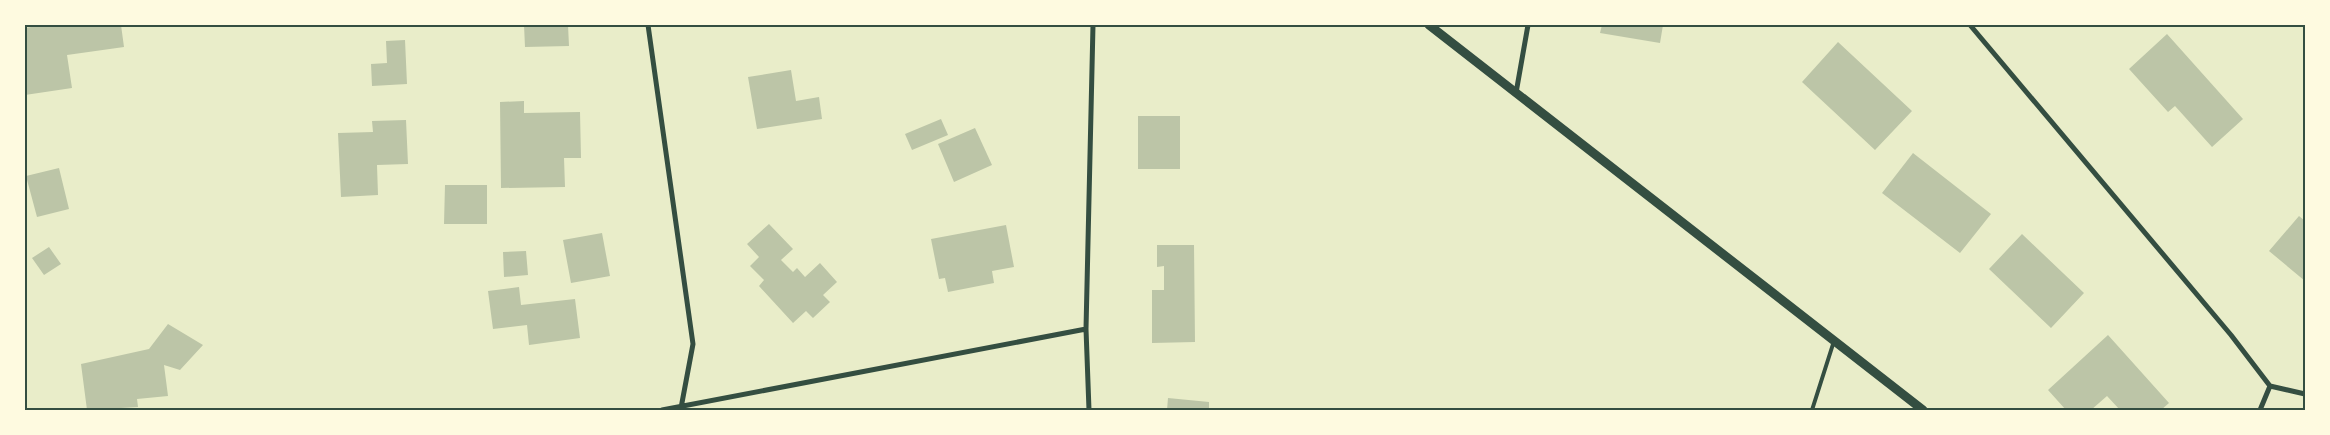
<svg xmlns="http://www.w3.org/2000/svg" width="2330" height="435" viewBox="0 0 2330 435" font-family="'Noto Sans',sans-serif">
<rect width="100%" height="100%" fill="#e9edc9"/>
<path fill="#bcc5a7" d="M43,25H121L124,47L67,55L72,88L25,95V28Z
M524,25H568L569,46L525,47Z
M1602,25H1663L1660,43L1600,33Z
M2167,34L2243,119L2212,147L2175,106L2168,112L2129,69Z
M405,40L407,84L372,86L371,64L387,63L386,41Z
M1838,42L1912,111L1875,150L1802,82Z
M791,70L796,101L819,97L822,119L757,129L748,77Z
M524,101V113L580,112L581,158H564L565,187L501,188L500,102Z
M1138,116H1180V169H1138Z
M941,119L948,135L912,150L905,134Z
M406,120L408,164L377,165L378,195L341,197L338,133L373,132L372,121Z
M975,128L992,165L954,182L938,144Z
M1913,153L1991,214L1960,253L1882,193Z
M59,168L69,209L37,217L26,176Z
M445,185H487V224H444Z
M2299,216L2305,221V281L2269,251Z
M769,224L793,249L781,260L793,272L797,268L805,277L820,263L837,282L823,295L830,302L813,318L806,311L793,323L759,286L764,280L750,266L759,257L747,244Z
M1006,225L1014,267L992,271L994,283L948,292L945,278L939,279L931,239Z
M602,233L610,276L571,283L563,240Z
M2022,234L2084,293L2051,328L1989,269Z
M1157,245H1194L1195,342L1152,343V290H1164V266L1157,267Z
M49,247L61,264L44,275L32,258Z
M526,251L528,275L504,277L503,252Z
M519,287L521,305L575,299L580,338L529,345L527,325L493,329L488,291Z
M168,324L203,345L180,370L164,365L168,396L137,399L138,407L87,410L81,364L149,349Z
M2108,335L2169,403L2161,410H2120L2107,396L2091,410H2066L2048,390Z
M1168,398L1209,402V410H1167Z"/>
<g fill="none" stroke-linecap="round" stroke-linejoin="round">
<path stroke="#344e41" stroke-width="4" d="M1812,410L1834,341"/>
<path stroke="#344e41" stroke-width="5" d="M648,25L693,344L681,408
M1970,25L2231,335L2270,386L2260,410
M1516,93L1528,25
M2270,386L2305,394
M662,410L1086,329
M1089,410L1086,329L1093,25"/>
<path stroke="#344e41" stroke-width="9" d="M1429,25L1923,410"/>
</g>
<rect width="2330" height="435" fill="none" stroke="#fefae0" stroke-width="52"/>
<rect x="26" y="26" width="2278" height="383" fill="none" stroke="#344e41" stroke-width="2"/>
</svg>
